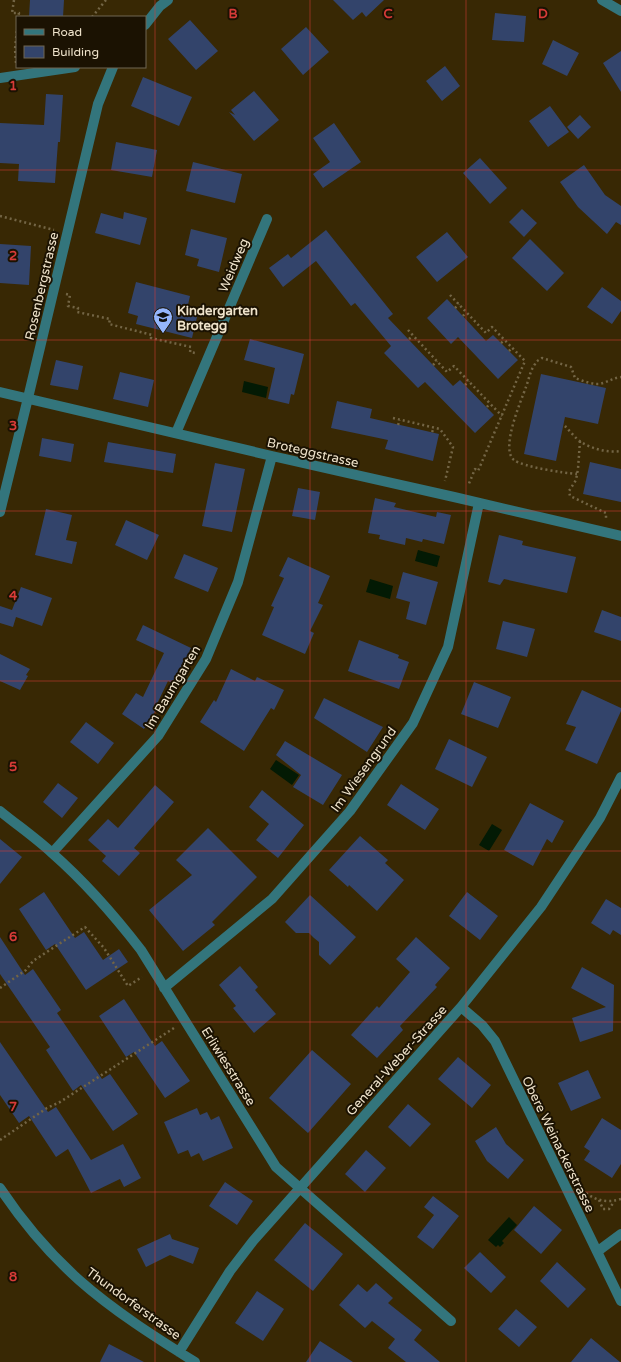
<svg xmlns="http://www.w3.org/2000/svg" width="621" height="1362" viewBox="0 0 621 1362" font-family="'Varela Round',sans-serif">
<rect width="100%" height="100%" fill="#382804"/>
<path fill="#031a04" d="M244,381L268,387L266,398L242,392Z
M418,550L440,556L437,567L415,561Z
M370,579L393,586L390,599L366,592Z
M276,760L299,775L292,785L270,769Z
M492,824L502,830L489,851L479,845Z
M509,1217L517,1225L502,1241L504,1243L500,1247L498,1245L496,1247L488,1240Z"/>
<path fill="#33446b" d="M30,0H64L63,17H29Z
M333,0H384L366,17L362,12L353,20Z
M495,13L526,16L524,42L492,40Z
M190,20L218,51L196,70L168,39Z
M306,27L329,52L303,75L281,49Z
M553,40L579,53L567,76L542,64Z
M621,51V92L603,63Z
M445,66L460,86L442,101L426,81Z
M143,77L192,97L179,126L131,106Z
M254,91L279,120L254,141L229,112L235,115L231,110Z
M46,94L63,95L60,142H58L55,183L18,181L19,164L0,163V123L44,125Z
M550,106L569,132L548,147L529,121Z
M580,115L591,127L578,139L567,127Z
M334,123L361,162L323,188L313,174L330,162L313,138Z
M116,142L157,150L152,177L111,170Z
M480,158L507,188L490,204L463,173Z
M193,162L242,174L235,203L186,191Z
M584,165L605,195L621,206V225L616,222L607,234L578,207L560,182Z
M522,209L537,223L524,237L509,222Z
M124,212L147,218L140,245L95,233L101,213L123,219Z
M191,229L227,238L219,272L197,266L199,259L185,255Z
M326,230L393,314L388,318L453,386L460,380L494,415L475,433L425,382L418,388L384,353L391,346L355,303L351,306L316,261L283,287L269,268L288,254L291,258Z
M447,232L468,257L437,282L416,257Z
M530,239L564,273L547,291L512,258Z
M0,244L31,246L29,285L0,283Z
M136,282L190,296L186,314L197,317L192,338L136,324L138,316L128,313Z
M602,287L621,301V311L612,324L587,307Z
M447,299L486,341L493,335L518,360L498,379L458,337L451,344L427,318Z
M250,339L304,354L294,395L291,394L289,404L268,399L275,368L244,360Z
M56,360L83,366L78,390L50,385Z
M120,372L154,380L148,407L113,399Z
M541,374L606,388L598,424L565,417L556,461L524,454Z
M337,401L372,409L370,418L439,434L433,461L385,449L388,440L331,428Z
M42,438L74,444L71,462L39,456Z
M108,442L176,454L173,473L104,462Z
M590,462L621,469V502L583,494Z
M215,463L245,469L232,532L202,526Z
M298,488L320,492L315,520L292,516Z
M375,498L396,503L394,507L436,517L437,512L451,515L444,544L423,539L422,542L406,538L405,545L379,539L380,535L368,533Z
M46,509L72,515L66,540L77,542L72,564L35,555Z
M126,520L159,535L147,560L115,545Z
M499,535L523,541L522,545L576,557L567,593L504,579L500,585L488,582Z
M184,554L218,568L208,592L174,578Z
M288,557L330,576L318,603L323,605L310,631L314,633L305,654L262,635L274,607L271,606L284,578L279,576Z
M403,572L438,582L426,625L406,619L410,602L396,598Z
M21,587L52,598L42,626L16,617L13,627L0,623V606L12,610Z
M602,610L621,617V641L594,632Z
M503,621L535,629L527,657L496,649Z
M143,625L191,648L174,684L168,681L156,706L158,707L144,729L122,714L136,693L143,697L164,653L136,640Z
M359,640L399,655L398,658L409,662L399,689L348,671Z
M0,654L30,669L26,675L28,676L20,690L0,681Z
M231,669L255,681L257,677L284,690L274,710L271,708L244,751L200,722L214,700L216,702Z
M474,682L511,697L498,728L461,714Z
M582,690L621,708V711L597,764L565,750L576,727L566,724Z
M324,698L383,727L367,752L314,718Z
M86,722L114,743L98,764L70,742Z
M449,739L487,757L472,787L435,769Z
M285,741L342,775L323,805L293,787L301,775L276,755Z
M58,783L78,798L62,818L43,802Z
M401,784L439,809L425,830L387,805Z
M155,785L174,802L134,848L140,853L119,876L102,861L106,856L88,840L108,819L118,828Z
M262,790L304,825L278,858L256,840L269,824L249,807Z
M530,803L564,821L552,843L547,839L533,866L504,850Z
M208,828L257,877L212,922L215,925L183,951L149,910L192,875L176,860Z
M360,836L388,860L385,863L404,880L377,911L349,885L348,887L329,870Z
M0,839L22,857L0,884Z
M44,892L75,938L84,932L103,960L119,949L128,962L86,990L55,944L46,950L19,909Z
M467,892L498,916L480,940L449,916Z
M310,895L356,937L330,965L319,955V942L314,938L309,933H296L285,922Z
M606,899L621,908V935L613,930L610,935L591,923Z
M0,937L25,975L33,969L61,1010L57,1013L102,1079L110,1074L138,1114L113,1131L81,1085L73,1091L46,1050L50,1047L0,974Z
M416,937L450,968L435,985L437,987L400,1026L403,1030L377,1058L351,1035L377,1006L379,1008L410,972L396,959Z
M240,966L258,987L255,990L276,1014L254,1033L233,1008L236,1006L219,985Z
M582,967L614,985L613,1031L580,1042L572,1018L606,1007L571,988Z
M124,999L155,1046L162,1041L190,1081L165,1098L134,1052L126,1057L99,1016Z
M0,1042L48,1112L56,1107L91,1160L123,1144L141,1178L124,1187L120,1179L91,1193L68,1149L56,1157L29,1116L19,1123L0,1095Z
M312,1050L351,1084L308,1133L269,1098Z
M458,1057L491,1085L472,1108L438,1079Z
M588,1070L601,1098L571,1111L558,1083Z
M408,1104L431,1124L410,1147L388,1127Z
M197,1108L200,1115L207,1112L211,1120L219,1116L233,1148L203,1161L199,1153L191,1157L188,1150L178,1154L164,1122Z
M602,1118L621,1130V1164L612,1178L584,1160L590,1151L584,1147Z
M496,1127L506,1144L524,1160L508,1179L487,1161L475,1141Z
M366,1150L386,1168L365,1192L345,1174Z
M225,1182L253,1201L237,1225L209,1206Z
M433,1196L459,1216L433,1249L417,1237L434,1215L424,1207Z
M534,1206L562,1230L541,1254L514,1230Z
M305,1223L343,1254L313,1291L274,1260Z
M170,1234L172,1239L199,1248L193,1264L170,1255L146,1267L137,1249Z
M480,1252L506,1277L491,1293L464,1268Z
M557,1262L586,1289L568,1308L540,1281Z
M376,1283L393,1298L388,1303L422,1330L414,1340L440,1362H406L388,1348L395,1339L372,1321L365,1328L339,1305L358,1284L367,1292Z
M257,1291L284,1309L263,1341L235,1323Z
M516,1309L537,1327L519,1347L498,1329Z
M591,1338L620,1362H571Z
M320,1341L353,1362H306Z
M109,1344L144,1362H100Z"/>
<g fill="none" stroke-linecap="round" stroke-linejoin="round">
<path stroke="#736545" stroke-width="2.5" stroke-dasharray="2 3" stroke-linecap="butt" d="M14,0L12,13H19L18,17
M92,17L106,0
M16,63L15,49L17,29
M0,216L54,230
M66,294L70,295L68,306L78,308L77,312L110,319L109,324L152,335L151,338L191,347L190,352L195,353
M450,295L486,333L492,327L525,361L478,471L475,469L468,486
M455,308L459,304
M463,316L466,312
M408,330L447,372L454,366L502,416
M409,339L413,336
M501,343L505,340
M509,351L512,348
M433,365L437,361
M465,385L469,381
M487,407L490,403
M393,418L440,429L453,447L445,481
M398,425L400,420
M565,426C570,431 575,438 581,442C592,449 608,453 621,451
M432,432L434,428
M580,441L578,469L576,480L569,491L570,496L606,513V519
M577,474C564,473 523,467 514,460C500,449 521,401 526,387C529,379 530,371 535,364C536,361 539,360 542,358L571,367L575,378C583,381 595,386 603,383C609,381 614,378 621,377
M0,988L26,970L33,961L85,927L104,948L128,986L142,977
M0,1140L47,1108L60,1102L174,1028
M586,1193C597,1201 608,1203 621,1199
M599,1200L603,1209H609L614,1202"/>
<path stroke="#33757c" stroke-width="10" d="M602,0L621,11
M145,25L160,6L168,0
M0,78L75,67
M0,392L272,456L454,497L621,536
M176,433L267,219
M0,512L28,398L98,104L113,67
M0,811C17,825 36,838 52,853C85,882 114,915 141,950L276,1167L451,1321
M52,853L158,736L206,659L238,582L272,456
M164,988L272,899L350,811L413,723L448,647L479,503
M461,1007L482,1025L495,1041L621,1301
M0,1188C22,1221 49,1253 79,1280C114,1311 155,1337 195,1362
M598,1251L621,1234
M179,1352L230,1271L253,1241L461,1007L541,907L600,818L621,777"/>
</g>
<path fill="none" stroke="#d83b38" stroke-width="1" stroke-opacity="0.55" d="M155,0V1362M310,0V1362M466,0V1362M0,170H621M0,340H621M0,511H621M0,681H621M0,851H621M0,1022H621M0,1192H621"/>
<defs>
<g id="school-pin" transform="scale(1)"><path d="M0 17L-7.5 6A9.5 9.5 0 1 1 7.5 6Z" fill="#95b6fd" stroke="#1b1202"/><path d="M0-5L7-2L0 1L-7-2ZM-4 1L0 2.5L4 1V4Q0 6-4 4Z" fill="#111"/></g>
</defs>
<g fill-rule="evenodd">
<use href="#school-pin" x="163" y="317"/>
</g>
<g text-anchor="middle" stroke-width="4" stroke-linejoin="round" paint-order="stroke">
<g font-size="13" fill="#efe3cb" stroke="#1b1202">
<text transform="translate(233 265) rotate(-67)" y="5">Weidweg</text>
<text transform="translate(41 286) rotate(-77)" y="5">Rosenbergstrasse</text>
<text transform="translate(313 452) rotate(13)" y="5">Broteggstrasse</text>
<text transform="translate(172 687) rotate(-59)" y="5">Im Baumgarten</text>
<text transform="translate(363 769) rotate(-54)" y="5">Im Wiesengrund</text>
<text transform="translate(396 1060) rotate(-48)" y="5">General-Weber-Strasse</text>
<text transform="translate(229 1066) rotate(58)" y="5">Erliwiesstrasse</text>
<text transform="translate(559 1144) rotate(64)" y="5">Obere Weinackerstrasse</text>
<text transform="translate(134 1303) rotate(36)" y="5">Thundorferstrasse</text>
</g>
<g font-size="13" font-weight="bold" fill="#efe3cb" stroke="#1b1202" text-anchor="start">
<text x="177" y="315">Kindergarten<tspan x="177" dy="15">Brotegg</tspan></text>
</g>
</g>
<g font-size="13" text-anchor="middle" font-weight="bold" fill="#d83b38" stroke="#1b1202" stroke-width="4" stroke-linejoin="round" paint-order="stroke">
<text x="233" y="18">B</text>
<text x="388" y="18">C</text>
<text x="543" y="18">D</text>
<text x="13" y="90">1</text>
<text x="13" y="260">2</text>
<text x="13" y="430">3</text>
<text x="13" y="600">4</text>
<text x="13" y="771">5</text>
<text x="13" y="941">6</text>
<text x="13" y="1111">7</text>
<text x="13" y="1281">8</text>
</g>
<rect x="16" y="16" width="130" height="52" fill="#1b1202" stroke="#706652"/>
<rect x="24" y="29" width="20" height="6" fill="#33757c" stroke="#706652"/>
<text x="52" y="36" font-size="12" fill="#efe3cb">Road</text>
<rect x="24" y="46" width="20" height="12" fill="#33446b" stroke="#706652"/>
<text x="52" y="56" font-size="12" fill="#efe3cb">Building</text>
</svg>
